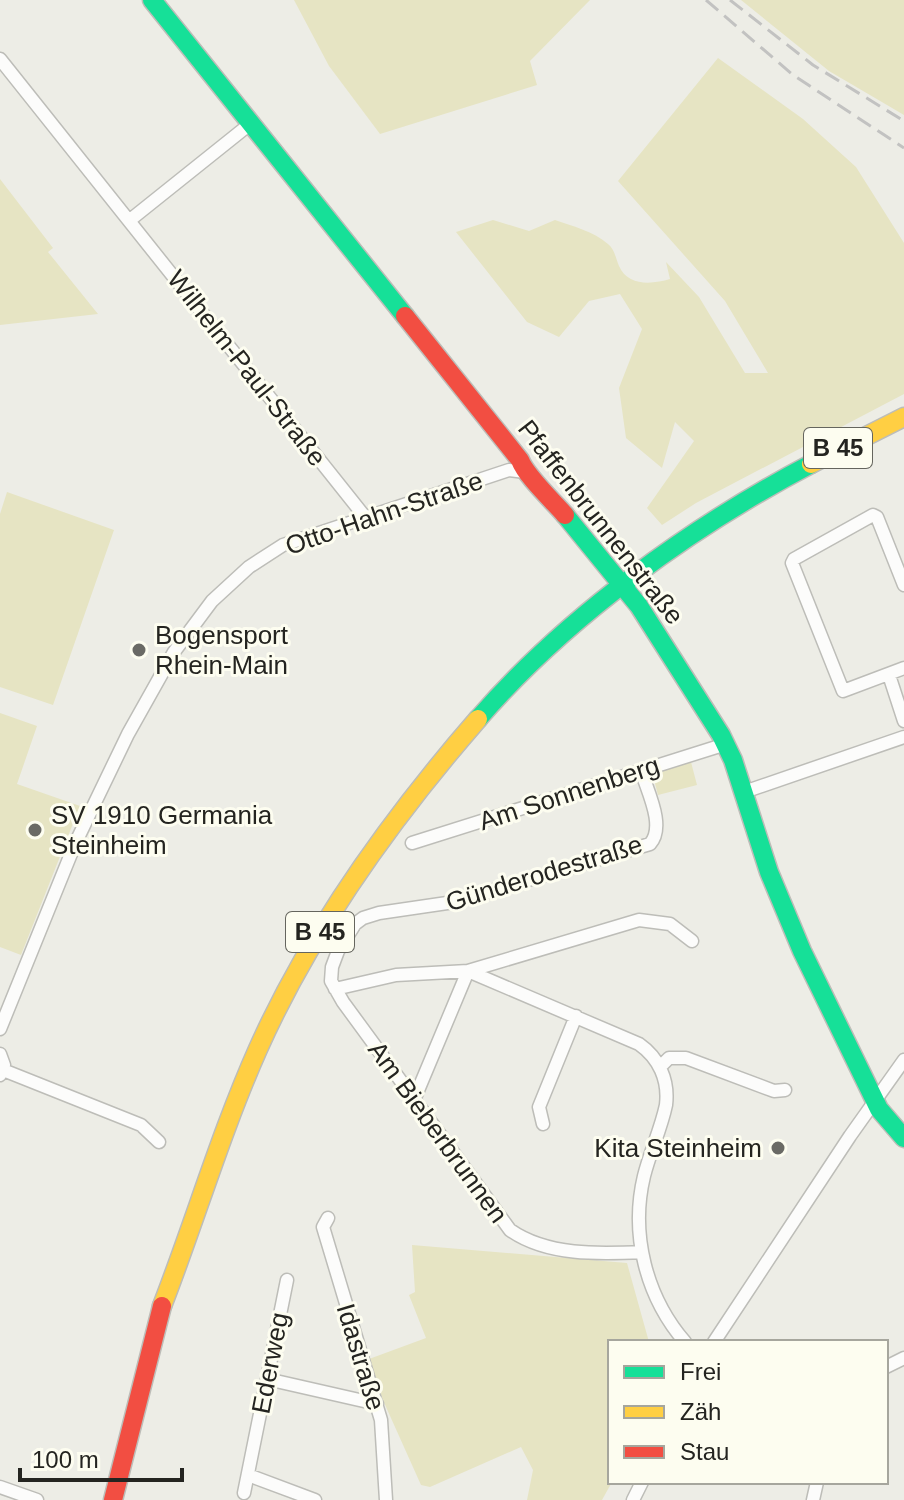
<svg xmlns="http://www.w3.org/2000/svg" width="904" height="1500" viewBox="0 0 904 1500" font-family="Helvetica,sans-serif">
<rect width="100%" height="100%" fill="#edede6"/>
<path fill="#e6e4c3" d="M294,0H590L530,61L537,85L380,134L329,66Z
M741,0H904V115L829,71Z
M718,58L803,119L856,167L904,243V394L696,503L662,525L647,508L694,441L675,422L662,468L626,438L619,388L642,329L620,294L589,301L559,337L527,322L456,232L493,220L529,231L555,220C572,226 593,231 608,244C614,248 616,259 619,266C628,287 653,284 670,279L666,262L699,297L745,373H768L725,301L618,181Z
M0,179L53,248L48,252L98,314L0,325Z
M7,492L114,530L53,705L0,687V514Z
M0,713L37,726L17,784L80,806L21,955L0,947Z
M691,762L697,785L658,795L652,772Z
M412,1245L627,1263L649,1342H610L612,1482L602,1500H527L533,1470L521,1447L430,1487L421,1485L382,1398L369,1359L426,1338L409,1295L415,1292Z"/>
<g fill="none" stroke-linecap="round" stroke-linejoin="round">
<g stroke="#bdbdb8" stroke-width="15">
<path id="street" d="M0,59L365,517
M130,220L250,124
M904,585L877,517L873,515L794,559L792,563L843,691L904,668
M889,675L904,721
M641,770C647,791 666,826 650,844L454,902L379,913L363,918L355,924L338,951L332,967L331,981L343,1002L510,1230C547,1256 599,1254 642,1252
M744,792L904,737
M412,843L726,744
M468,971L639,1044C659,1058 669,1080 666,1105C661,1129 650,1152 644,1176C630,1234 646,1297 685,1342
M335,989L396,975L468,971L639,920L670,924L692,941
M0,1029L75,844L128,734L174,652L212,601L249,567L283,545L509,470L525,472
M0,1054L4,1065L0,1075
M660,1067L669,1058H686L774,1091L785,1090
M3,1070L141,1125L159,1142
M414,1100L468,971
M543,1124L539,1107L576,1016
M328,1218L323,1227L381,1420L386,1500
M714,1342L850,1136L904,1060
M886,1367L904,1358
M267,1379L377,1404
M248,1475L315,1500
M0,1487L37,1500
M244,1493L287,1280
M633,1500L642,1482
M813,1500L817,1482"/>
</g>
<g stroke="#bdbdb8" stroke-width="21">
<path id="fast" d="M152,0L405,316
M565,515L639,606L721,735L733,760L769,872L802,951L879,1109L904,1138
M478,719C566,617 691,527 811,464"/>
</g>
<g stroke="#bdbdb8" stroke-width="21">
<path id="slow" d="M811,464L904,417
M162,1306C195,1221 221,1132 258,1049C312,928 391,819 478,719"/>
</g>
<g stroke="#bdbdb8" stroke-width="21">
<path id="jam" d="M405,316L520,460C526,476 552,500 565,515
M113,1500L162,1306"/>
</g>
<use href="#street" stroke="#fcfcfb" stroke-width="12"/>
<use href="#fast" stroke="#16e098" stroke-width="18"/>
<use href="#slow" stroke="#ffcf43" stroke-width="18"/>
<use href="#jam" stroke="#f24e42" stroke-width="18"/>
<path stroke="#c2c2c1" stroke-width="3" stroke-dasharray="16 8" stroke-linecap="butt" d="M706,0L793,75L904,148
M730,0L813,65L904,121"/>
</g>
<g fill="#6a6a65" stroke="#fdfdf0" stroke-width="3">
<circle cx="139" cy="650" r="8"/>
<circle cx="35" cy="830" r="8"/>
<circle cx="778" cy="1148" r="8"/>
</g>
<g text-anchor="middle" stroke-width="6" stroke-linejoin="round" paint-order="stroke">
<g fill="#fdfdf0" stroke="#65655e" stroke-width="2">
<rect x="804" y="428" width="68" height="40" rx="6"/>
<rect x="286" y="912" width="68" height="40" rx="6"/>
</g>
<g font-size="24" font-weight="bold" fill="#242420">
<text x="838" y="456">B 45</text>
<text x="320" y="940">B 45</text>
</g>
<g font-size="26" fill="#242420" stroke="#fdfdf0">
<text transform="translate(247 368) rotate(52)" y="9">Wilhelm-Paul-Straße</text>
<text transform="translate(384 513) rotate(-19)" y="9">Otto-Hahn-Straße</text>
<text transform="translate(601 522) rotate(52)" y="9">Pfaffenbrunnenstraße</text>
<text transform="translate(569 793) rotate(-18)" y="9">Am Sonnenberg</text>
<text transform="translate(544 873) rotate(-17)" y="9">Günderodestraße</text>
<text transform="translate(438 1132) rotate(54)" y="9">Am Bieberbrunnen</text>
<text transform="translate(361 1357) rotate(73)" y="9">Idastraße</text>
<text transform="translate(270 1363) rotate(-79)" y="9">Ederweg</text>
</g>
<g font-size="26" fill="#242420" stroke="#fdfdf0" text-anchor="start">
<text x="155" y="644">Bogensport<tspan x="155" dy="30">Rhein-Main</tspan></text>
<text x="51" y="824">SV 1910 Germania<tspan x="51" dy="30">Steinheim</tspan></text>
<text x="762" y="1157" text-anchor="end">Kita Steinheim</text>
</g>
</g>
<rect x="608" y="1340" width="280" height="144" fill="#fdfdf0" stroke="#a6a69d" stroke-width="2"/>
<rect x="624" y="1366" width="40" height="12" fill="#16e098" stroke="#a6a69d" stroke-width="2"/>
<text x="680" y="1380" font-size="24" fill="#242420">Frei</text>
<rect x="624" y="1406" width="40" height="12" fill="#ffcf43" stroke="#a6a69d" stroke-width="2"/>
<text x="680" y="1420" font-size="24" fill="#242420">Zäh</text>
<rect x="624" y="1446" width="40" height="12" fill="#f24e42" stroke="#a6a69d" stroke-width="2"/>
<text x="680" y="1460" font-size="24" fill="#242420">Stau</text>
<path d="M20 1468v12h162v-12" fill="none" stroke="#242420" stroke-width="4"/>
<text x="32" y="1468" font-size="24" fill="#242420" stroke="#fdfdf0" stroke-width="6" paint-order="stroke">100 m</text>
</svg>
